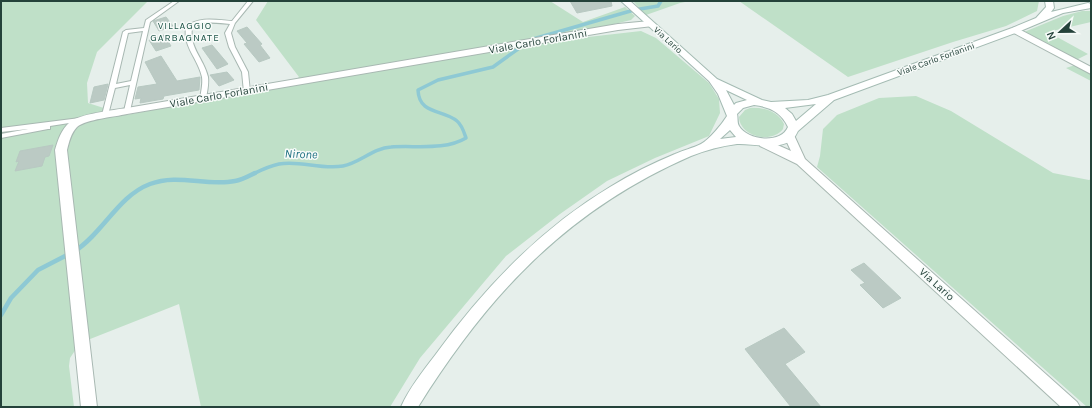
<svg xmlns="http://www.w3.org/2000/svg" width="1092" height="408" viewBox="0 0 1092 408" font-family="Karla,sans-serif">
<rect width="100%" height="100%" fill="#e6efeb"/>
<path fill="#bfe0c8" d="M1,1H148L97,52L87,83L88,103L126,115L291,84L299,77L256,20L268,1H550L583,22L625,7L635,16L631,20L585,31L588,37L641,31L656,38L709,83L719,99L720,113L709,136L655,158L607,181L560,214L506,256L420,358L390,407H201L179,304L80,343L70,358L69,366L74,407H1Z
M633,1H690L680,3L646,15Z
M739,1H1039L1037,11L1006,26L953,42L848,77Z
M1082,11H1091V22L1048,32L1088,54L1076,60L1024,32L1063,16Z
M1075,65L1091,74V81L1066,68Z
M916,96L951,111L1053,173L1089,180L1091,179V407H1087L817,167L820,156L823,129L837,115L879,98Z
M750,108C764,107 778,111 784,124L783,129C772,144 740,137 739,117L745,110Z"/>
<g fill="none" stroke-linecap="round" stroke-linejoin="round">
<path stroke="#8ec9d4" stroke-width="3.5" d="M533,39L634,10L658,6L661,1
M253,174C261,170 270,166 279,164C300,160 321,170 343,166C360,163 373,148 391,147C415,145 444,151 466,138C464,132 462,125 457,121C443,109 419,115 418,90L438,80L493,67L518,49"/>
<path stroke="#8ec9d4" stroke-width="4.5" d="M75,251C103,233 118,196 150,184C178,173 207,187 235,181C242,180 249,176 255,173
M1,315L11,298L38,270L69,254"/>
</g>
<path fill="#bbcac4" stroke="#b8c9c2" d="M570,1H611L612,6L577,13Z
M166,17L173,26L159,31L153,21Z
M247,27L262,44L260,45L270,58L259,62L244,44L247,43L237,31Z
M164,35L171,46L156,51L149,40Z
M212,45L228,64L217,69L202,48Z
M161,56L177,81L200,77L199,90L164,96L163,99L140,103L141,98L135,99L138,87L157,84L145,62Z
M227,72L234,80L219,86L210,75Z
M108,84L104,100L90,103L94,87Z
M53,145L49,156L45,157L42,166L15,171L19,161L16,162L20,151Z
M864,263L901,298L883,308L860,285L865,283L851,270Z
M784,328L805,352L785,364L821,407H791L745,349Z"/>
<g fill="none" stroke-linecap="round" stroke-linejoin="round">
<g stroke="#a8b8b2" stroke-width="2">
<path id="lane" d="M174,1H179L150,22L130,111L127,113L124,111L130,85L115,88L108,115L105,117L103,116L102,115L123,32L126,30L144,28L146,20ZM143,31L131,81L116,84L128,33Z
M248,1H253L235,23L231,33L235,47L248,72L250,92L247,94L244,92L242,72L229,47L225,33L230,24C217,23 203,20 192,28C189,48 204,59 208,77C209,84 207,92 206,99L205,100H201L200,99C201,92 203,84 202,77C198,58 183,48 186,27C198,16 217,20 232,21Z
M80,118L83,120L82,121L50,126V129H48L1,138V134L28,129L1,132V128Z"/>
</g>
<g stroke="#a8b8b2" stroke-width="2">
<path id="street" d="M650,21L654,24L653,26L618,30L127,114C114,117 87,119 77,127C71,133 69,142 67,150L97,407H81L55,150C58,140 61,130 70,122C79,114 114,110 127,108L618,24Z
M1015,27L1091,67V74L1012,32L1010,30Z
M789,132L793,133L805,159L1077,402L1080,407H1061L797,164L760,146L759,143L764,139L791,151L784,136Z"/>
</g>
<g stroke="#a4bbb3" stroke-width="2">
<path id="secondary" d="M621,1H630L717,79L762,100L771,102L808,100L828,95L1012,28L1036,18L1046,7L1045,1H1053L1054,8L1051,12L1088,3L1091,4V8L1063,13L1018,32L834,100L798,131C789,154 756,143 737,144C721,146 706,150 691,156C567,210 488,295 418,407H401C409,388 424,370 436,354C484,288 540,229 610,187C631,174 653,163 675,154C684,150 693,148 701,144C709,140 722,124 727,116L718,94L709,81ZM726,90L747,100L736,103L734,105ZM816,104L796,121L792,114L785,108ZM754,105C770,107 781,112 788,127C781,144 748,141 739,126C737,123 738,118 737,114L743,108ZM730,130L736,137L720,139Z"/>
</g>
<use href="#lane" fill="#fff" fill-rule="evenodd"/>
<use href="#street" fill="#fff" fill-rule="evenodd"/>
<use href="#secondary" fill="#fff" fill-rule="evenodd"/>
</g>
<g text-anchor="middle" stroke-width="3" stroke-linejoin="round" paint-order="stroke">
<g font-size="9" fill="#24423a" stroke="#f7fbf9">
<text transform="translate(668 40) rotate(42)" y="3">Via Lario</text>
<text transform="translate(936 59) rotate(-20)" y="3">Viale Carlo Forlanini</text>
</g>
<g font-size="10" letter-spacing="1" fill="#1f5548" stroke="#f7fbf9">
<text x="185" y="29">VILLAGGIO<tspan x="185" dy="12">GARBAGNATE</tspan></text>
</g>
<g font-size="11" fill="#24423a" stroke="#f7fbf9">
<text transform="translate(538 41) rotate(-10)" y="4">Viale Carlo Forlanini</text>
<text transform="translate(219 95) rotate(-10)" y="4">Viale Carlo Forlanini</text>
<text transform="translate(937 284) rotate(42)" y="4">Via Lario</text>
</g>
<g font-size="12" font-style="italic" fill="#1c6f80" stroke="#f7fbf9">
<text transform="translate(301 154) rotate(2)" y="4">Nirone</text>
</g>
</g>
<rect width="1092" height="408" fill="none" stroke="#24423a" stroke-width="4"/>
<g transform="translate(1060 32) rotate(248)" stroke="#f7fbf9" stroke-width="3" paint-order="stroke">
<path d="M0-3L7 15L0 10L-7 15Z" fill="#24423a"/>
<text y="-6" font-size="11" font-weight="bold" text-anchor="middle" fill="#24423a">N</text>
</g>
</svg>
